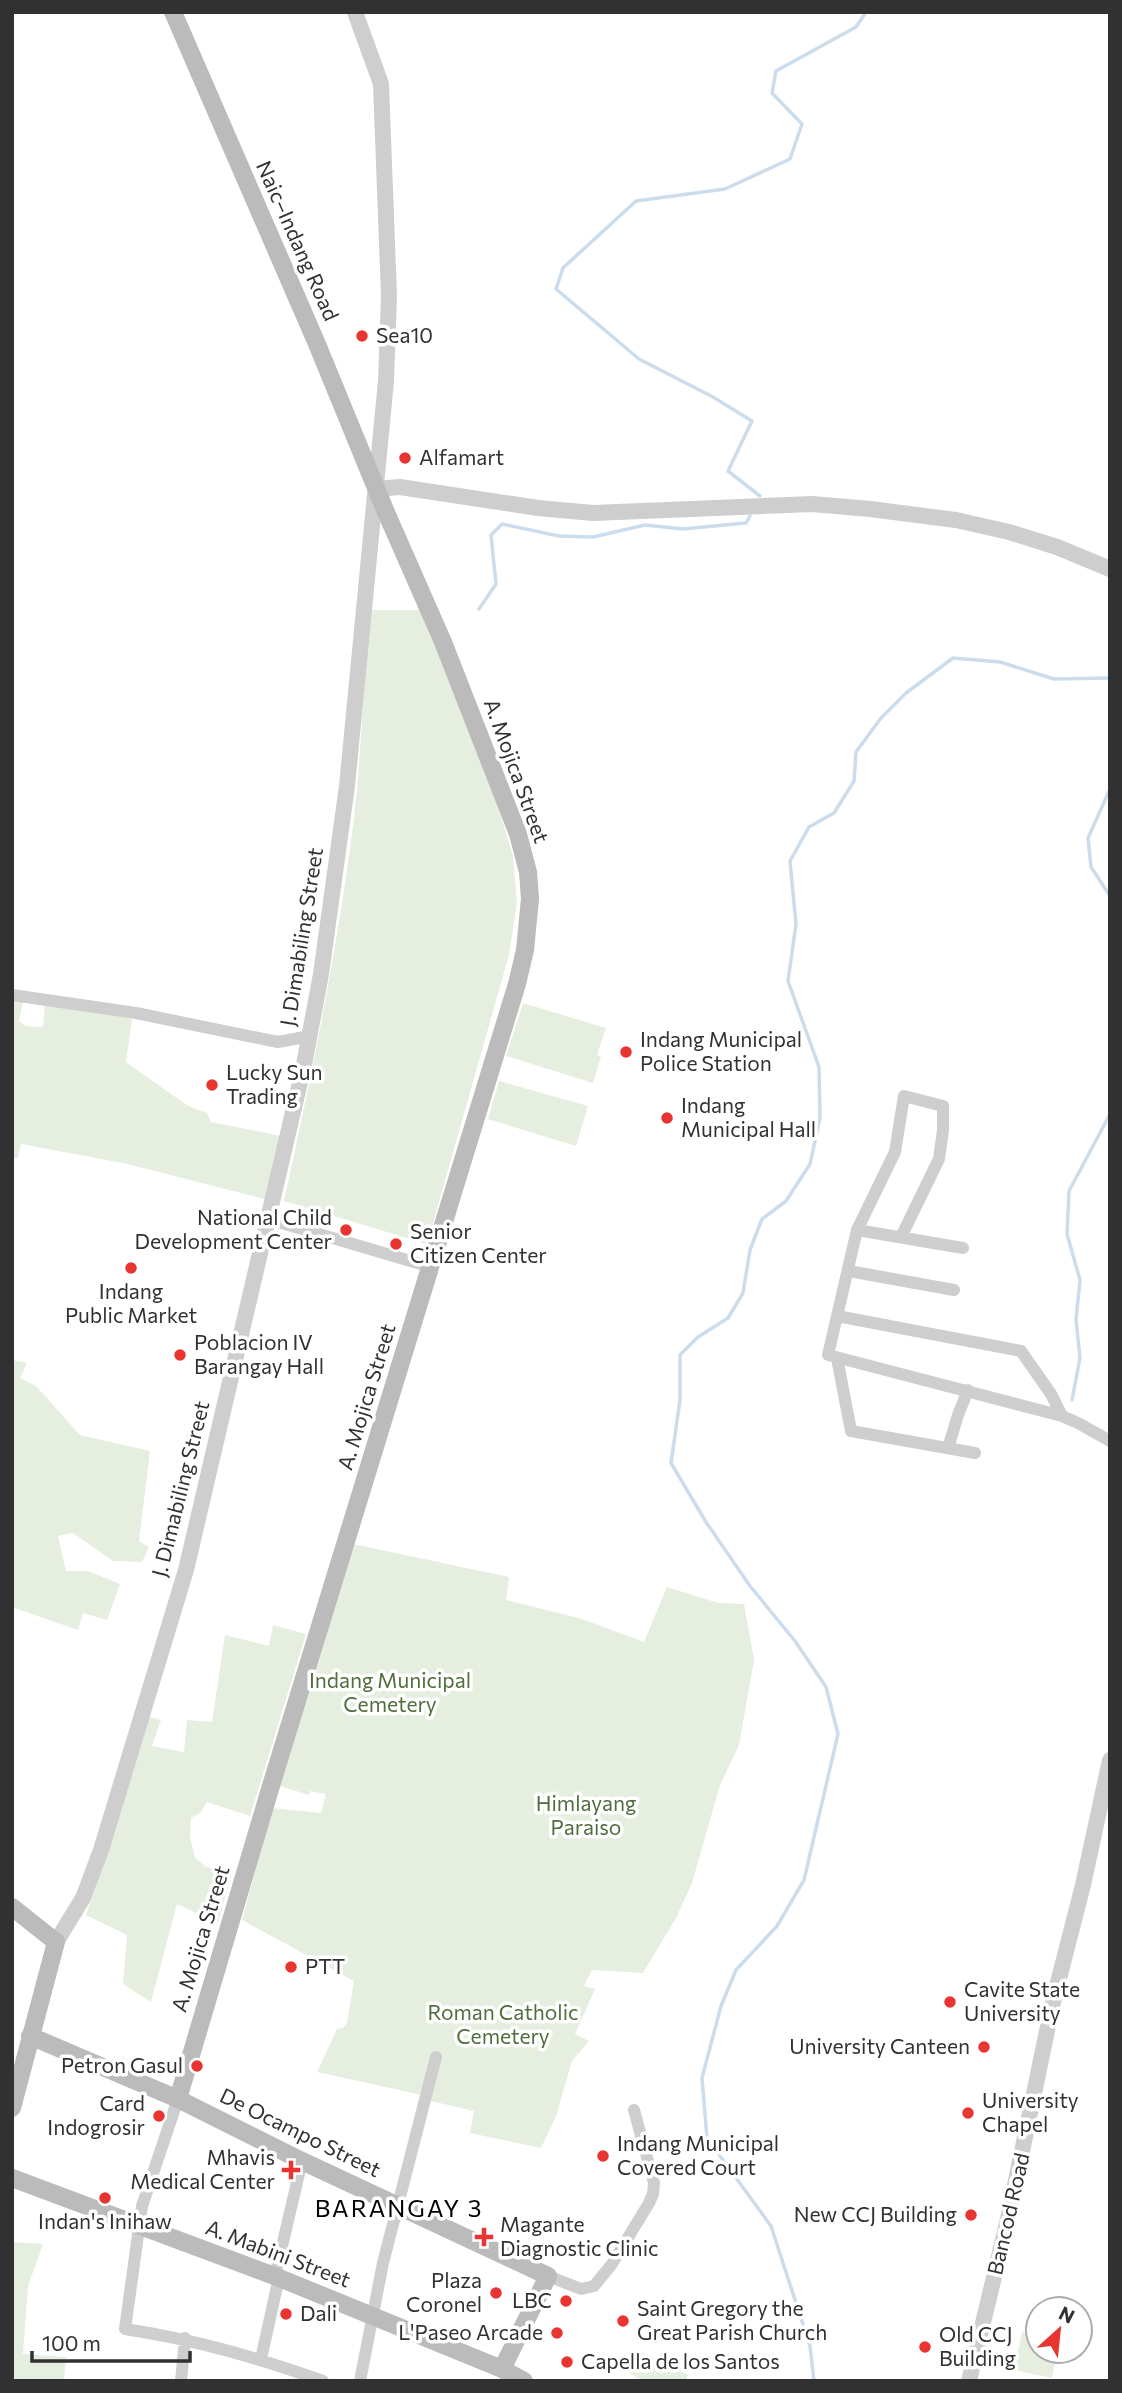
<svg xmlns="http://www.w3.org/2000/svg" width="1122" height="2393" viewBox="0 0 1122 2393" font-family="Commissioner,sans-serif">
<rect width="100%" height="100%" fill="#fff"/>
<path fill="#e5eedf" d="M366,610H421L441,648L498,806L513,856L517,903L509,955L427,1244L284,1201C312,1074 338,947 354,818C362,749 364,679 366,610Z
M12,999L23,1001L19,1021L26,1026L43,1027L45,1004L94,1011L132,1019L126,1062L188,1106L207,1113L211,1122L281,1136L265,1199L123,1163L21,1144L18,1158L12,1159Z
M523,1003L606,1028L597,1055L601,1057L593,1083L506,1056Z
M499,1081L588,1106L576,1146L488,1119Z
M12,1360L27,1363L20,1378L36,1386L80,1435L150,1451L139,1541L149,1547L142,1562L113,1561L73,1533L58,1536L66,1571H88L120,1584L107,1620L83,1613L78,1630L12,1607Z
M353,1544L509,1577L506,1600L582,1619L644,1642L667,1587L718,1603L744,1604L754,1660L739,1745L720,1785L692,1883L676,1918L643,1973L592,1970L584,1986L595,1989L575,2034L589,2041L572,2061L556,2116L541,2148L470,2133L474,2111L431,2101L440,2058L422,2095L317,2072L337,2029L343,2028L347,2023L354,1981L242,1920L272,1808L321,1813L326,1794L310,1791L309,1795L280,1786L308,1683L315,1684V1676Z
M273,1625L306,1634L250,1816L207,1802L201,1812L191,1818L190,1837L195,1858L205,1866L231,1876L218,1923L177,1904L151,2002L123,1984L127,1935L86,1915L108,1852L147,1716L161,1720L152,1746L184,1752L187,1720L212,1722L225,1635L269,1646Z
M12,2242L43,2244L28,2286L23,2354L66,2357L64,2381H12Z
M1022,2332L1038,2336V2351H1057L1052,2378L1014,2370Z
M640,2351L688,2375L685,2381H643L629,2373Z"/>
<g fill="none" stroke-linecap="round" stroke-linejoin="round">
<path stroke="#cbdded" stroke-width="3.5" d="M760,496L728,471L752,421L713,397L639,359L556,289L563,268L636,201L725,189L790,159L802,124L772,93L776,71L856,27L866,12
M479,609L496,584L491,535L502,524L559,536L593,537L645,525L683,529L746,523L750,516
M1110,789L1088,838L1091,867L1110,896
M1110,1019V1025
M1072,1400L1080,1358L1076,1320L1080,1280L1067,1234L1069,1191L1110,1114
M814,2381L810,2346L771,2226L707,2138L702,2078L721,2006L736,1970L777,1926L804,1880L838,1734L826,1687L795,1641L750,1586L706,1522L671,1463L680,1400V1355L698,1337L728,1318L743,1293L750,1250L762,1219L786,1201L810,1164L820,1118L819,1067L788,981L796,924L790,861L809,827L834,813L854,781L856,752L881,718L906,693L953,658L1000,662L1054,679L1110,678"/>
<path stroke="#cecece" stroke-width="12" d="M12,995L136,1013L278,1042L310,1036
M268,1219L431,1267
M857,1230L963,1248
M901,1237L939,1159L943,1130V1106L904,1096L895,1152L857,1230L828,1355L1062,1416L1078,1423L1110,1441
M849,1271L954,1290
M837,1316L1021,1351L1051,1394L1062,1416
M837,1358L851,1431L975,1453
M948,1448L958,1415L968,1390
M178,2099L142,2206L125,2329C197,2340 255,2357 323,2381
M548,2276L581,2289L594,2286L612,2264L649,2203L653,2194L654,2183L634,2110
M261,2359L278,2282L276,2272L302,2161
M181,2381L185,2338
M360,2381L383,2263L436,2057"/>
<path stroke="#cecece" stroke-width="16" d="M376,489L400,487L538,508L593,513L812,504L870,509L956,520L1009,532L1057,547L1110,569
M56,1942L83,1898L101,1850L186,1570L304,1065L321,974L347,786L386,381L389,296L381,84L355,12
M969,2381L1008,2219L1053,2002L1083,1885L1110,1760"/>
<path stroke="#bbb" stroke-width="18" d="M173,12L317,344L385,510L443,642L518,834L528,872L530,899L525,950L517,984L270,1789L178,2099
M12,1907L56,1942L12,2108
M30,2036L178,2099L302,2161L548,2276L502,2369
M12,2178L277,2277L502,2369L524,2381"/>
</g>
<g fill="#e93531" stroke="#fff" stroke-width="2.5">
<circle cx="362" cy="336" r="7"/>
<circle cx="405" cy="458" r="7"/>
<circle cx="626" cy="1052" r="7"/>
<circle cx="212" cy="1085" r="7"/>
<circle cx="667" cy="1118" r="7"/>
<circle cx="346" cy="1230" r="7"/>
<circle cx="396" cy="1244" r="7"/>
<circle cx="131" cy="1268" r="7"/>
<circle cx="180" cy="1355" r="7"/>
<circle cx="291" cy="1967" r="7"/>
<circle cx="950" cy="2002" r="7"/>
<circle cx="984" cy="2047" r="7"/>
<circle cx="197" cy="2066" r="7"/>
<circle cx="968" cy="2113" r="7"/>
<circle cx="159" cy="2116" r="7"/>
<circle cx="603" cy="2156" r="7"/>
<path d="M287.5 2159.5h7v7h7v7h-7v7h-7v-7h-7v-7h7z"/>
<circle cx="105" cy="2198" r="7"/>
<circle cx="971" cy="2215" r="7"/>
<path d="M480.5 2226.5h7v7h7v7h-7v7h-7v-7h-7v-7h7z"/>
<circle cx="496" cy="2293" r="7"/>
<circle cx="566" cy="2301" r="7"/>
<circle cx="286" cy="2314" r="7"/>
<circle cx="623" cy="2321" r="7"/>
<circle cx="557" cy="2333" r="7"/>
<circle cx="925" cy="2347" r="7"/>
<circle cx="567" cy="2362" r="7"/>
</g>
<g text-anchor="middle" stroke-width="7" stroke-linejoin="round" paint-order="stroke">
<g font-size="21" fill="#313131" stroke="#fff">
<text transform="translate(297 241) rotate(66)" y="7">Naic–Indang Road</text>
<text transform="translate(516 771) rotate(70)" y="7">A. Mojica Street</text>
<text transform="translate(302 937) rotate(-81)" y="7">J. Dimabiling Street</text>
<text transform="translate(367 1397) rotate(-73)" y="7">A. Mojica Street</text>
<text transform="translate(181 1489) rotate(-76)" y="7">J. Dimabiling Street</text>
<text transform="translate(201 1939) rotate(-73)" y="7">A. Mojica Street</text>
<text transform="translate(300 2133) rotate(26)" y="7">De Ocampo Street</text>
<text transform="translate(1009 2214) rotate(-77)" y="7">Bancod Road</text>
<text transform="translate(278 2254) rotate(21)" y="7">A. Mabini Street</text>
</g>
<g font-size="21" fill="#313131" stroke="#fff" text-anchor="start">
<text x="376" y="343">Sea10</text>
<text x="419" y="465">Alfamart</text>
<text x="640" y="1047">Indang Municipal<tspan x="640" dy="24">Police Station</tspan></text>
<text x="226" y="1080">Lucky Sun<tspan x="226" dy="24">Trading</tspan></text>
<text x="681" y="1113">Indang<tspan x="681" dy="24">Municipal Hall</tspan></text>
<text x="332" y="1225" text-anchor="end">National Child<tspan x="332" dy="24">Development Center</tspan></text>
<text x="410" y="1239">Senior<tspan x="410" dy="24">Citizen Center</tspan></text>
<text x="131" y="1299" text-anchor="middle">Indang<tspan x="131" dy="24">Public Market</tspan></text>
<text x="194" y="1350">Poblacion IV<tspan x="194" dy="24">Barangay Hall</tspan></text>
<text x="305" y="1974">PTT</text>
<text x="964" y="1997">Cavite State<tspan x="964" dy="24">University</tspan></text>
<text x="970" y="2054" text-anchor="end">University Canteen</text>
<text x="183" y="2073" text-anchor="end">Petron Gasul</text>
<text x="982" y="2108">University<tspan x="982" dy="24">Chapel</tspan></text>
<text x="145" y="2111" text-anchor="end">Card<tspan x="145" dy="24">Indogrosir</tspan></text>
<text x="617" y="2151">Indang Municipal<tspan x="617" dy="24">Covered Court</tspan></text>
<text x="275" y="2165" text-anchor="end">Mhavis<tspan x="275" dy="24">Medical Center</tspan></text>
<text x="957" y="2222" text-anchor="end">New CCJ Building</text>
<text x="105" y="2229" text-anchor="middle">Indan's Inihaw</text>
<text x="500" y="2232">Magante<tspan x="500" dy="24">Diagnostic Clinic</tspan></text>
<text x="482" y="2288" text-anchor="end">Plaza<tspan x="482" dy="24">Coronel</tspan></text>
<text x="552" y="2308" text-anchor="end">LBC</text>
<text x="637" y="2316">Saint Gregory the<tspan x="637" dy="24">Great Parish Church</tspan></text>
<text x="300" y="2321">Dali</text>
<text x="543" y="2340" text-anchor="end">L'Paseo Arcade</text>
<text x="939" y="2342">Old CCJ<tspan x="939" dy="24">Building</tspan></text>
<text x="581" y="2369">Capella de los Santos</text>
</g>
<g font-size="21" fill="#4f6e3c" stroke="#fff">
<text x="390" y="1688">Indang Municipal<tspan x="390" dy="24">Cemetery</tspan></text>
<text x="586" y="1811">Himlayang<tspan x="586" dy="24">Paraiso</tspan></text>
<text x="503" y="2020">Roman Catholic<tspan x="503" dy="24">Cemetery</tspan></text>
</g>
<g font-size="24" letter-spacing="2" fill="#000" stroke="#fff">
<text x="399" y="2217">BARANGAY 3</text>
</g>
</g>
<rect width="1122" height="2393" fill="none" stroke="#313131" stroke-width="28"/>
<g transform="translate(1059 2330) rotate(27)"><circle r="33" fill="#ffffff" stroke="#adadad" stroke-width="2"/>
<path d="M0-5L12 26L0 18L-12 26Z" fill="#e93531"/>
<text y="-10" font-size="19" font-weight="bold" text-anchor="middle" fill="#313131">N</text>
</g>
<path d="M32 2351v10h158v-10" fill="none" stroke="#313131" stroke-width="3.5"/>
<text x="42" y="2351" font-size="21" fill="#313131" stroke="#ffffff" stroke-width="5" paint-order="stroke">100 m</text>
</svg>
